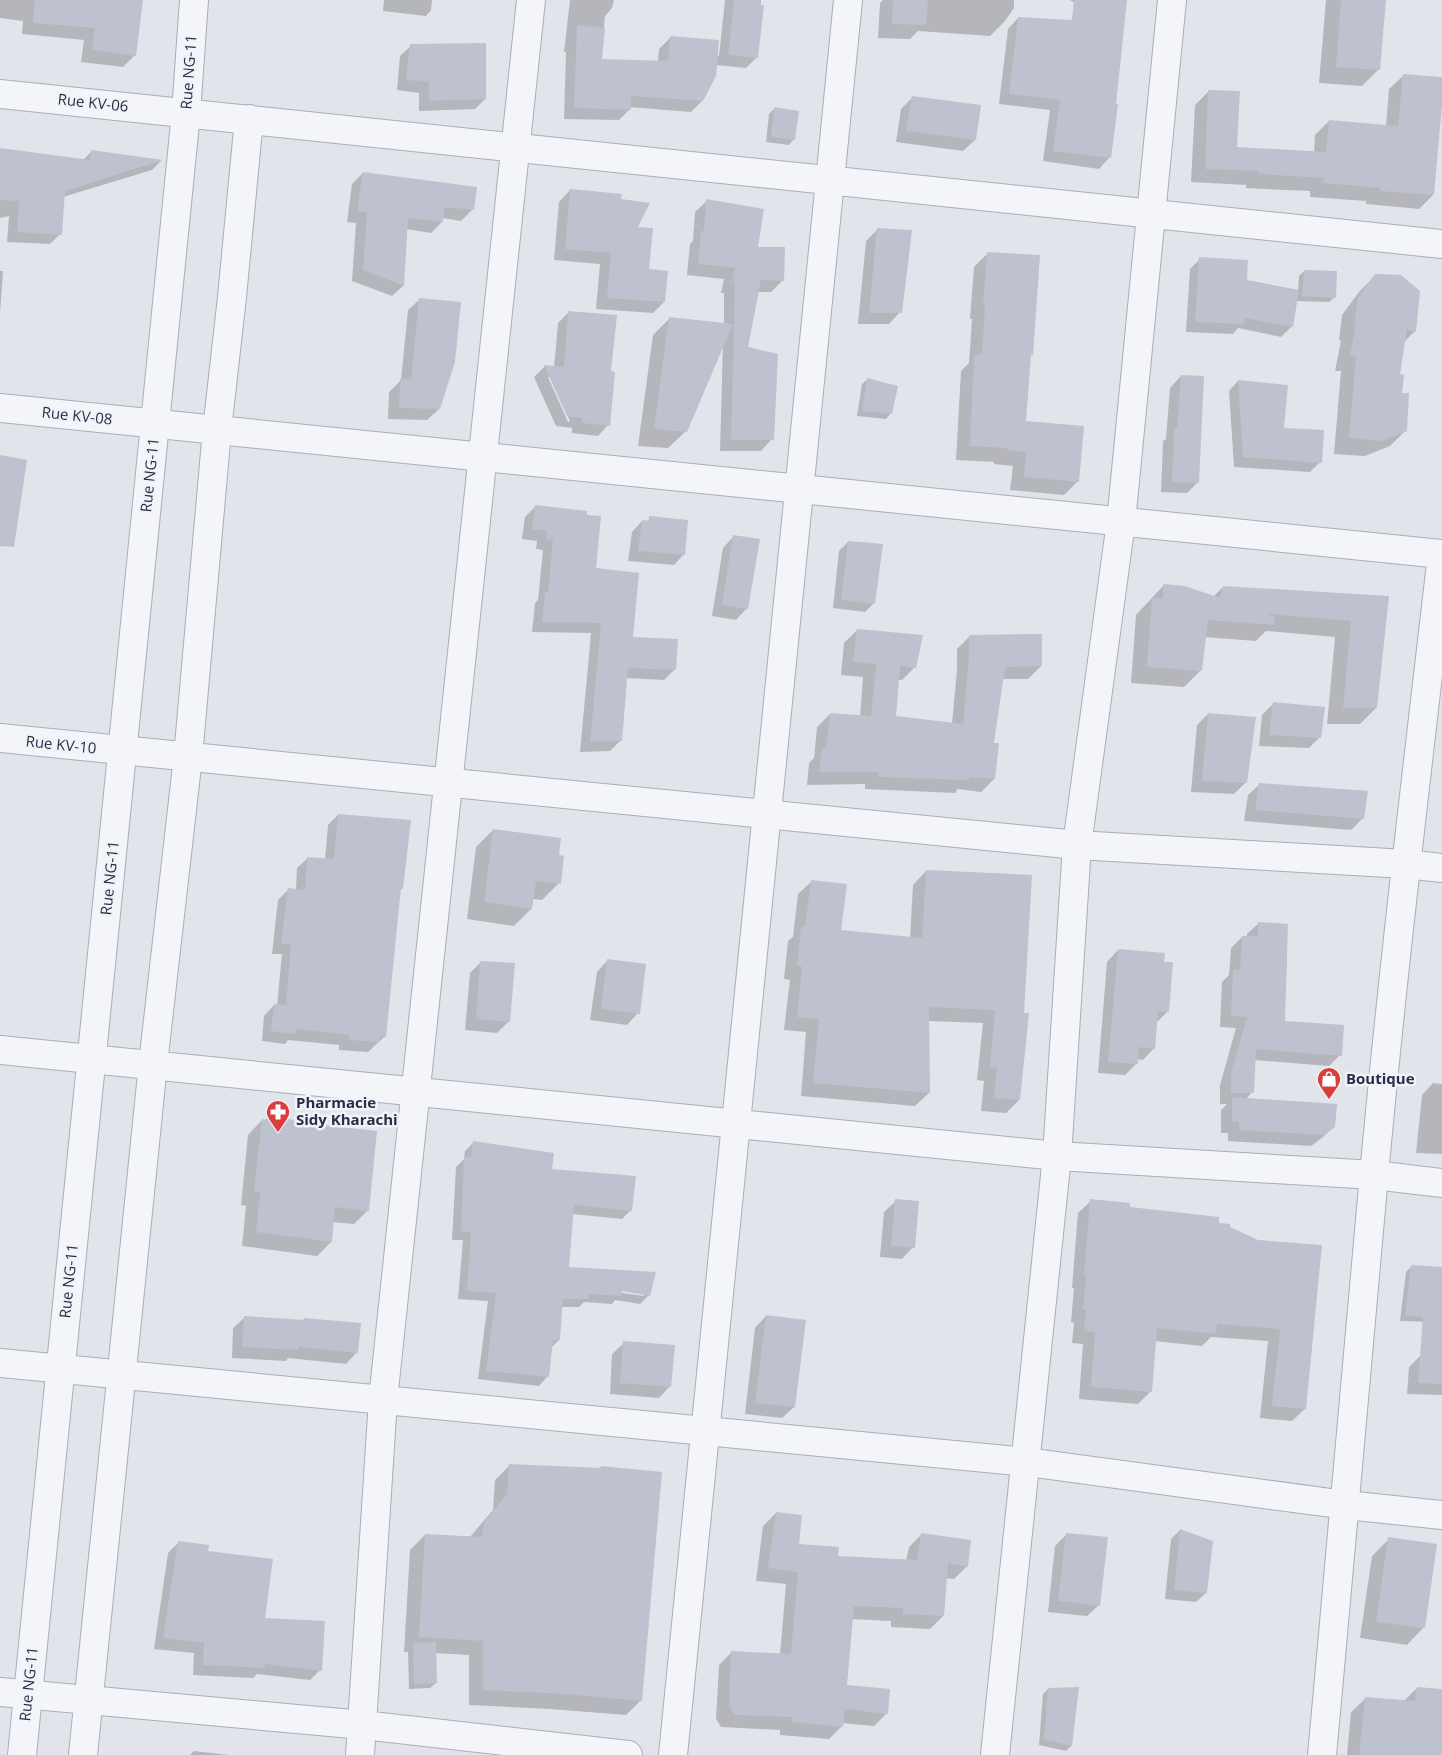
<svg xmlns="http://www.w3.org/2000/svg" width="1442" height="1755" viewBox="0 0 1442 1755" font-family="'Open Sans',sans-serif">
<rect width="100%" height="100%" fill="#e1e4eb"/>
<path fill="#0003" fill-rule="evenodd" d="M0,0H142L135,55L123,67L81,62L84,40L22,34L23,21L0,18Z
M384,0H432L431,10L426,16L383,11Z
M570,0H614L612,8L605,16L601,60L658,62L659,49L670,38L719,56L725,0H760L757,57L746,68L716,65L702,101L691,112L629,107V110L619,120L564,119L566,52H564Z
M883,0H1014V8L1005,21L990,36L918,31L910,39L878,38L880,3Z
M1070,0H1126L1115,105H1116L1109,158L1099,169L1043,161L1050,110L999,104L1008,29L1018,18L1109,24Z
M1326,0H1385L1379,69L1362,86L1319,83Z
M411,46L485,99L475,109L419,111V93L397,90L400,56Z
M1404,75L1442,78L1433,195L1419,209L1366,204V201L1310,197V191L1246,188V185L1191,182L1195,105L1209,91L1236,148L1314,153L1315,135L1329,121L1386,126L1389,89Z
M912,98L980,107L975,140L963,151L896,142L901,109Z
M774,109L794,139L789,145L766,142L769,114Z
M0,149L83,160L92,151L161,161L152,170L63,197L60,234L50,244L7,242L9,216L0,218Z
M363,173L476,189L472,210L461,221L443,218L442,222L431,233L406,229L403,286L392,296L352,281L356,223L347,222L352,184Z
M570,190L620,201L636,228L647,271L664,302L653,313L596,309L600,264L554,260L559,202Z
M707,201L756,248L783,280L771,292H758L747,348L772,439L761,451H720L723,344L686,431L668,448L638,446L653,335L670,318L724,324V293H721L724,279L687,275L690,244L693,241L695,212Z
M877,230L900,312L889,324H858L866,241Z
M988,253L1031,355L1029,357L1025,422L1078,481L1064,495L1010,490L1013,466L994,464V462L956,460L961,371L969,363L972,319H970L974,267Z
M1200,259L1246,281L1298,291L1299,276L1304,271L1335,297L1329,302L1296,301L1292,326L1281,337L1238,328L1233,334L1186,332L1190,269Z
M0,271H3L0,314Z
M1375,276L1415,331L1404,342L1399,374L1406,430L1390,446L1365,456L1334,454L1341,371H1335L1341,341L1339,340L1342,315L1359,292Z
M420,299L439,409L427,420L388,419L389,392L401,380L408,310Z
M569,312L610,373L608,425L598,436L572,433V428L556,426L534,377L545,366L554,367L558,323ZM548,377H551L570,421L568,422Z
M1181,376L1198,482L1187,493L1161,492L1163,441L1166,439L1170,388Z
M868,379L891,413L886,419L857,416L862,384Z
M1238,381L1283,429L1320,462L1310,472L1234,467L1229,391Z
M535,507L595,569L631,639L675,669L664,680L626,678L620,741L610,751L580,752L591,633L532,632L535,603L538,600L543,550L536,549L537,541L522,539L525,517Z
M650,518L684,554L674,565L628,561L632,532L642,521L646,522Z
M734,536L747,608L736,620L712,616L723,548Z
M848,542L874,603L865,612L833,608L839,551Z
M1164,585L1213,597L1223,587L1388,597L1376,708L1360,724H1327L1335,637L1266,631L1256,641L1204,637L1200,671L1184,687L1131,683L1136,615Z
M857,630L915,667L902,680H898L895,717L952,724L957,670V649L970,636L1041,666L1028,679H1002L992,744L994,779L981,792L958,789L955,793L865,789V784L807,785L809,763L814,758L817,727L830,714L860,717L863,677L841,675L844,643Z
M1273,704L1320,737L1309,748L1259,746L1262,715Z
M1208,714L1245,783L1234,794L1191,792L1197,725Z
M1260,784L1362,819L1351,830L1244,821L1248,795Z
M338,815L402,888L399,891L385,1036L368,1052L339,1050V1045L288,1040L285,1044L262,1041L264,1016L274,1005L277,1006L282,954H272L278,900L288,890H296L297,868L308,858L325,859L328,825Z
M493,830L558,856L559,883L542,900L532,899L531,909L514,926L467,919L476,847Z
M926,871L1030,876L1019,1100L1006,1113L981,1111L984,1081L977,1080L983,1023L928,1021L929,1093L915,1106L801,1096L806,1032L784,1030L790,980L784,979L788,941L793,937L798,894L812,881L840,931L910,938L913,885Z
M1259,923L1285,954H1287L1284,1022L1340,1055L1329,1066L1254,1060L1252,1092L1246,1099L1334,1126L1322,1138L1311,1146L1228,1141V1133H1221V1110L1227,1104H1220V1085L1236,1028L1220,1027L1222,982L1229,975L1231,948L1242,937H1247V934Z
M1118,950L1168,1011L1156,1023L1154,1048L1143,1060L1137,1059V1063L1125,1075L1098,1073L1107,962Z
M608,960L638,1013L627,1025L590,1020L597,972Z
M481,962L509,1021L497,1033L465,1030L470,973Z
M1433,1083L1442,1084V1154L1416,1153L1422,1095Z
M268,1117L293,1123L368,1210L354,1224L332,1222L331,1242L317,1256L242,1246L246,1206L241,1205L248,1135L262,1120L265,1121Z
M474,1142L553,1154L550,1170L635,1177L631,1210L622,1219L572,1214L567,1268L654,1274L649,1295L640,1304L615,1300L612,1304L584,1302L579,1307H561L559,1340L551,1348L547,1377L539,1386L478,1379L488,1301L458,1299L463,1240H452L456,1167L464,1159L465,1151ZM616,1289L644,1294V1296L615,1292Z
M896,1201L913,1247L902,1259L880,1257L884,1212Z
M1091,1201L1217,1224L1258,1241L1305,1409L1292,1421L1260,1418L1268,1341L1211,1337L1202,1346L1154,1341L1151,1391L1138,1404L1079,1399L1083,1344L1072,1343L1074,1323L1071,1322L1074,1288H1072L1078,1213Z
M1411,1267L1442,1268V1285L1434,1322L1400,1321L1406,1272Z
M766,1316L794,1407L782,1418L745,1414L755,1328Z
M245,1317L303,1321L304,1319L357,1352L346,1364L288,1358L286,1361L232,1358L233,1328Z
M624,1343L670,1386L659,1398L610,1394L612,1354Z
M1421,1355L1442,1356V1395L1407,1394L1409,1367Z
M509,1466L599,1469L601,1467L641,1700L626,1715L550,1709L469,1705V1655L435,1653L436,1683L430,1688L409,1689L408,1652H404L410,1550L425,1535L470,1537L493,1510L495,1480Z
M776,1513L797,1545L837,1558L906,1561L909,1547L922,1534L967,1566L954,1579L945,1578L943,1616L930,1629L891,1627V1621L851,1619L845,1686L887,1713L874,1726L842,1723V1726L829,1739L780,1735V1730L721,1727L716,1719L719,1665L732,1652L780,1655L786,1584L756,1581L763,1526Z
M1180,1530L1211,1542L1206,1593L1196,1602L1165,1599L1171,1539Z
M1067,1534L1099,1605L1087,1616L1048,1612L1055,1546Z
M1389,1539L1424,1627L1407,1645L1360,1638L1372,1556Z
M179,1542L206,1552L263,1619L320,1670L310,1680L257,1674L253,1678L193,1675L194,1653L154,1649L168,1553Z
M1417,1688L1442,1691V1755H1347L1351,1712L1366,1698L1404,1701Z
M1048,1689H1078L1071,1746L1066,1751L1039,1745L1043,1694Z
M194,1751L229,1755H190Z"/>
<path fill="#bec1ce" d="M35,0H143L136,56L92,50L95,28L33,23Z
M734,0H761V5H764L758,58L728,55Z
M893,0H928L926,25L892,24Z
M1074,0H1127L1116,104H1118L1111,158L1053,151L1060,100L1009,94L1018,17L1072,20Z
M1341,0H1386L1380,70L1336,67Z
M577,25L605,28L602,59L668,61L670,36L719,40L716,76L703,101L631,96V110L574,108Z
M486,43V99L429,101V82L406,80L410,44Z
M1403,74L1442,77V105L1434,195L1380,191V188L1323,183L1324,178L1259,174V171L1205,169L1208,90L1240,91L1237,147L1326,152L1329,120L1398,126Z
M912,96L981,105L976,140L906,131Z
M774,107L799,111L795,140L771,137Z
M0,148L90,160L91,150L163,160L65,191L62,235L17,232L19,201L0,200Z
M363,172L477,187L474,210L445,207L443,222L408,218L404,286L363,270L367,212L357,211Z
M570,189L622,194L621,199L650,203L638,227L653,228L649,269L668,271L665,302L607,298L611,253L565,249Z
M706,199L764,209L758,247H785L784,281L761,280L748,347L778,354L774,440H731L735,282L732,281L735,268L698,264L701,231H704Z
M877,228L912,230L902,313H869Z
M987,252L1040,255L1033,355H1031L1026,421L1084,426L1079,482L1024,477L1026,452L1007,450V448L970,446L974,356L982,354L985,305H983Z
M1199,257L1248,260L1247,280L1299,290L1293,327L1245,318L1244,324L1195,322Z
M1304,270L1337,271L1336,298L1302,296Z
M1375,274L1401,275L1420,291L1416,332L1407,329L1400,374L1404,375L1402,393H1409L1407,431L1382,441L1349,438L1356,356L1350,355L1356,325H1354L1358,298Z
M419,298L461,302L455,362L440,409L399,408L400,379H411Z
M568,311L617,315L611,371L615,372L610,426L582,423V418L567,416L544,365L564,367Z
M669,317L733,324L687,432L654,429Z
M1181,375L1204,376L1199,483L1172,482L1174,429H1177Z
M867,378L898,386L892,414L862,411Z
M1238,380L1288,385L1284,428L1324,430L1322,463L1243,457Z
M0,455L27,460L14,547L0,546Z
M535,505L587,511V515L601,516L596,568L639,573L633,637L678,639L676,670L628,668L622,741L590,742L601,623L542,622L545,592H548L553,540L546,539L547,531L532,529Z
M649,516L688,520L685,555L638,551L642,520L649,521Z
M733,535L760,539L748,609L722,605Z
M848,541L883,544L875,604L841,600Z
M1163,584L1185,586L1220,598L1223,586L1389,596L1377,708H1343L1351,621L1266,614L1275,617L1274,625L1208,620L1202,671L1147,667L1152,597L1163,599Z
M857,629L923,635L916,668L900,666L896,716L963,724L969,656V635L1042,634V666L1005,667L994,743H999L995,779L969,777V780L878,777V772H819L822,748H826L830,713L871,716L876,664L853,662Z
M1273,702L1325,707L1321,738L1269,735Z
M1208,713L1256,717L1247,783L1202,781Z
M1259,783L1368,791L1364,819L1255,810Z
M338,814L411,820L403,889L401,888L386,1037L380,1036V1042L349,1040V1035L297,1029L296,1034L271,1031L274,1004L286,1005L291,944H281L288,888L305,890L307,857L334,859Z
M493,829L561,838L559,855L564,856L561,884L536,881L532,909L484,902Z
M926,870L1032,875L1024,1013H1029L1020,1100L994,1098L997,1068L990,1067L995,1010L929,1007L930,1093L813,1083L819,1019L797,1017L802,967L797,966L801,926L805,927L811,880L847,884L841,930L922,938Z
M1258,922L1288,924L1285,1021L1344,1025L1342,1056L1256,1049L1254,1093H1231V1073L1247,1017L1231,1016L1233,970H1240L1242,936H1258Z
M1118,949L1165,953L1164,962H1173L1169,1012L1158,1011L1155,1049L1139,1047L1138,1064L1108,1062Z
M607,959L646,964L640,1014L601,1009Z
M480,961L515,963L510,1022L476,1019Z
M1232,1097L1337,1104L1335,1127L1324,1135L1239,1130V1122H1232Z
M268,1116L294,1120V1122L377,1131L369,1211L335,1207L332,1242L256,1232L260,1192L254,1191L262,1119L267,1120Z
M473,1141L554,1153L552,1169L636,1176L632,1211L574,1205L569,1267L656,1272L650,1296L622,1291V1296L589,1294V1299H563L560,1340H553L549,1377L486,1371L496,1293L467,1291L471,1232L461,1231L464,1157H471Z
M895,1199L919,1201L915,1248L891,1246Z
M1090,1199L1130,1203V1207L1219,1217V1223L1230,1224V1227L1258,1240L1322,1245L1306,1409L1272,1406L1280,1329L1217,1324L1216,1334L1157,1328L1152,1392L1091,1387L1095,1332L1084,1331L1086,1310H1083L1086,1276L1084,1275Z
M1411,1265L1442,1267V1384L1418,1383L1423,1317L1405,1316Z
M766,1315L806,1320L795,1407L755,1403Z
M244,1316L304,1320V1318L361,1323L358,1353L298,1347V1350L242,1347Z
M623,1341L675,1345L671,1387L620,1383Z
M509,1464L601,1468V1466L662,1472L642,1701L565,1694L483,1690V1641L419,1637L425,1534L482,1537L484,1522L507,1494Z
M776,1512L802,1515L799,1544L839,1547L838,1556L917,1560L921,1533L971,1540L968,1567L948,1563L944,1616L903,1614V1608L854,1606L847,1685L890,1689L888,1714L845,1709L843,1727L792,1722V1717L734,1715L729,1706L731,1651L791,1654L798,1572L768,1568Z
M1180,1529L1213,1541L1207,1593L1174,1590Z
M1066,1533L1108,1537L1100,1606L1058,1601Z
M1388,1537L1437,1544L1425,1628L1376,1622Z
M178,1541L209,1545L208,1551L273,1559L265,1618L325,1621L322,1671L265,1664V1668L203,1665L204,1643L163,1638Z
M436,1642L437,1683L414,1684L413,1643Z
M1079,1687L1072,1746L1044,1740L1048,1688Z
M1417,1687L1442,1689V1755H1359L1365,1697L1415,1701Z"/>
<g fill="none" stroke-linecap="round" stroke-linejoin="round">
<g stroke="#aaadb9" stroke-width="30">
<path id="minor" d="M0,94L1442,244
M0,408L1442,554
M0,738L1077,845L1406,864L1442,868
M0,1050L1057,1156L1374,1175L1442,1183
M0,1363L1027,1462L1346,1505L1442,1515
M0,1692L363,1725L628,1755
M83,1755L153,1064L188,757L217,430L232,297L249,119
M360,1755L383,1400L531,0
M673,1755L848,0
M995,1755L1057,1156L1077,845L1121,522L1172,0
M1322,1755C1340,1562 1356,1369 1374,1175C1393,968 1418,762 1442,555"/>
</g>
<g stroke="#aaadb9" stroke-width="30">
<path id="tertiary" d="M22,1755L186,113L194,0"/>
</g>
<use href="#minor" stroke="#f4f5f9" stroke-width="28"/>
<use href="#tertiary" stroke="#f4f5f9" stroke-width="28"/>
</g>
<defs>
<g id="shop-pin" transform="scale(1.25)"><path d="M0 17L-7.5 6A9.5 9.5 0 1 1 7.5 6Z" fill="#db3d3c" stroke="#f1f3f8"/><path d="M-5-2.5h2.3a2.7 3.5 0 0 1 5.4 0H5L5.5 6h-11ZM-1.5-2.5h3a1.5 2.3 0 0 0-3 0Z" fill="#fff"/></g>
<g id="pharmacy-pin" transform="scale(1.25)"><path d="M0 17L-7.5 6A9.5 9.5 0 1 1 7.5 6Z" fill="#db3d3c" stroke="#f1f3f8"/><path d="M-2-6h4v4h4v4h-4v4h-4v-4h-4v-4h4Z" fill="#fff"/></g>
</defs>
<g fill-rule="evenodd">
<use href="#shop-pin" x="1329" y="1079"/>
<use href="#pharmacy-pin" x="278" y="1112"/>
</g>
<g text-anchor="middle" stroke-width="5" stroke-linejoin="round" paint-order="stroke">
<g font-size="15" fill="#282e45" stroke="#f1f3f8">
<text transform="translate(189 72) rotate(-86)" y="5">Rue NG-11</text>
<text transform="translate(93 103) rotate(6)" y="5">Rue KV-06</text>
<text transform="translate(77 416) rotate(6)" y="5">Rue KV-08</text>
<text transform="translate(150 475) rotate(-84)" y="5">Rue NG-11</text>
<text transform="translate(61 745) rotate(6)" y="5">Rue KV-10</text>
<text transform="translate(110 878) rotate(-84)" y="5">Rue NG-11</text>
<text transform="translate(69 1281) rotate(-84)" y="5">Rue NG-11</text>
<text transform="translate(29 1684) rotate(-84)" y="5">Rue NG-11</text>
</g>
<g font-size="15" font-weight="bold" fill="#282e45" stroke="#f1f3f8" text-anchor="start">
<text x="1346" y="1084">Boutique</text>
<text x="296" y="1108">Pharmacie<tspan x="296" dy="17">Sidy Kharachi</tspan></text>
</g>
</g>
</svg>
